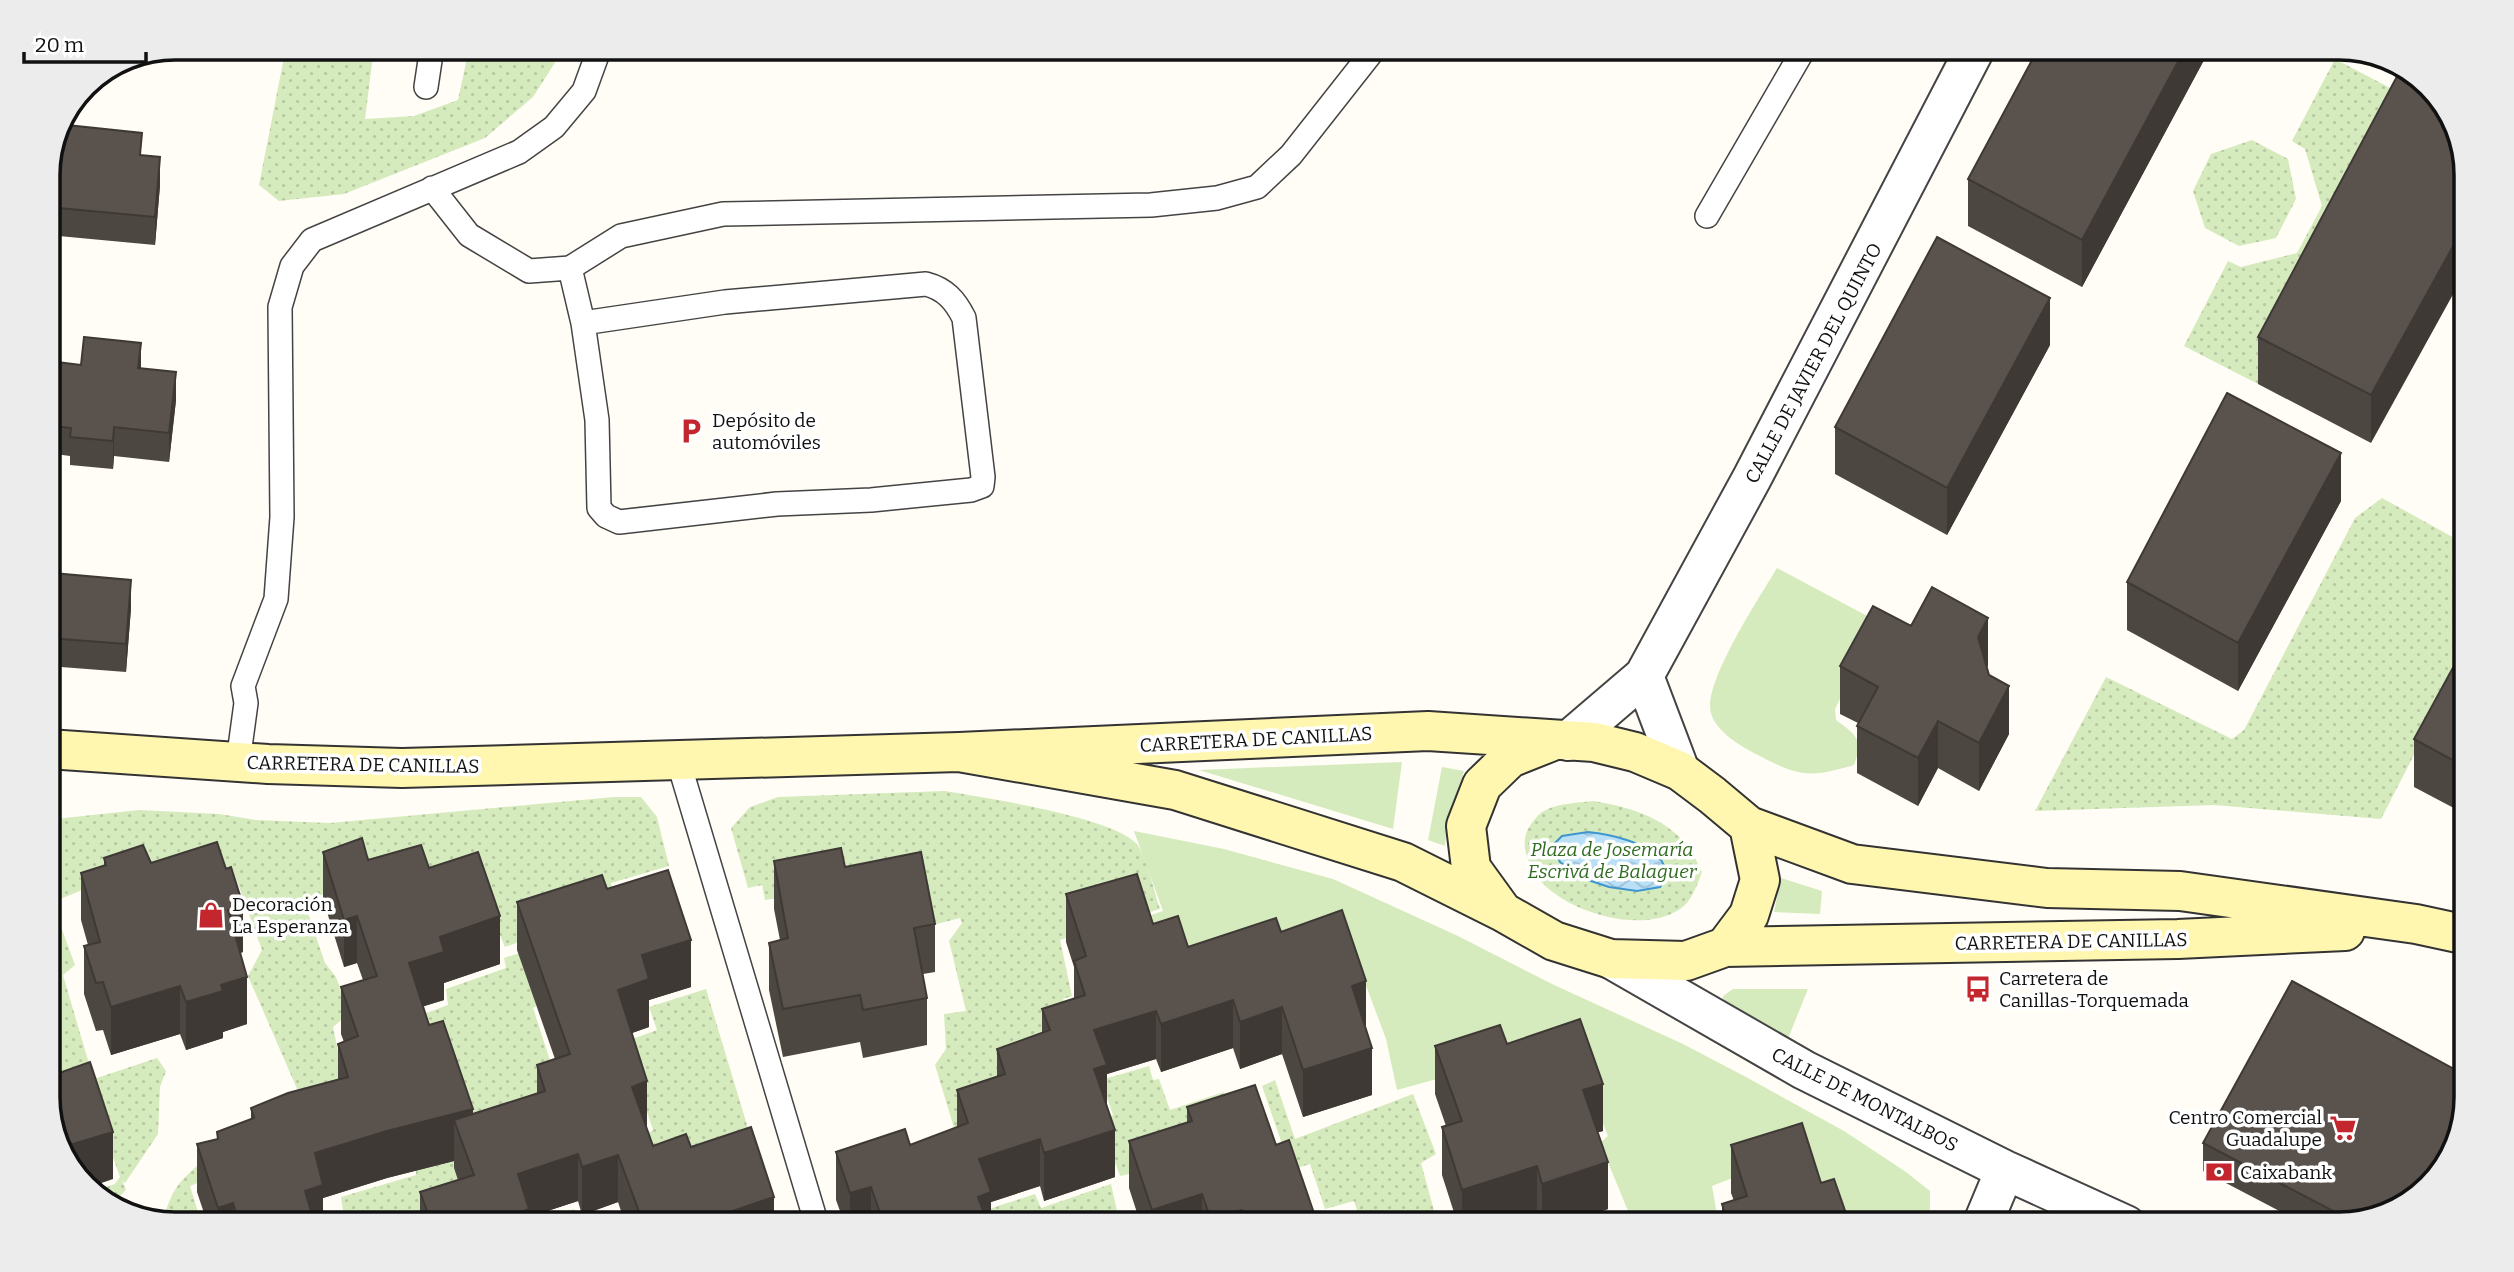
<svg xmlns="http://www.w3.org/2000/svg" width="2514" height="1272" viewBox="0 0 2514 1272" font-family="Bitter,serif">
<defs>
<pattern id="garden-dots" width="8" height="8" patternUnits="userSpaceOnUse" patternTransform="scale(1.75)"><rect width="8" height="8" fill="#d5ebbd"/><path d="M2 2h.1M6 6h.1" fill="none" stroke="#b6c8a1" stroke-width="1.8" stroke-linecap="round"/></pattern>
<pattern id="water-waves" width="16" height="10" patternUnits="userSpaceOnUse" patternTransform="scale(1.75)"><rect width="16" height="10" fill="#b9e0f7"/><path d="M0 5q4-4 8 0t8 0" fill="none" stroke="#9ebfd3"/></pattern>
</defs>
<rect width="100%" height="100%" fill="#fffdf5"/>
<path fill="#d5ebbd" d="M1777,568L1918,643L1863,654L1835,709L1836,720C1856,735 1864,739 1854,765C1810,778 1799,777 1758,755C1742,747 1716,732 1711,713C1702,684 1761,595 1777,568Z
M1402,762L1393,829L1199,770Z
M1442,767L1464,771L1447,826L1445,846L1428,840Z
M1134,831L1224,849L1333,879L1458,936L1552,984L1683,1044L1746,1077L1844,1131L1906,1172L1930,1191V1225H1841L1797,1153L1712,1186L1718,1220L1708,1225H1630L1633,1223L1600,1143L1608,1136L1580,1066L1502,1061L1397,1090L1386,1039L1359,967L1207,982L1139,919L1163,911Z
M1781,878L1822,891L1820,914L1774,912Z
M1733,989H1808L1787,1041L1722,1007L1723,996Z"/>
<path fill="url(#garden-dots)" d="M286,47H374L365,119L414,116L458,100L468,53L471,47H565L533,97L485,138L344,194L279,201L259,185Z
M2335,59L2411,99L2258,384L2184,346L2228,261L2241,267L2297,253L2322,206L2305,149L2292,141Z
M2252,140L2288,159L2296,199L2276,238L2239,246L2205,228L2193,191L2211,154Z
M2382,498L2467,545V652L2381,819L2214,805L2035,811L2106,677L2232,739L2244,730L2355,518Z
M945,791C980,797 1123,818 1139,847C1149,865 1153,889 1160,909L1060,940L1072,996L1063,999L1074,1041L955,1131L935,1065L946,1049L944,1014L966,1011L949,941L962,923L960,918L933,925L850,886L765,900L762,885L748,888L731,828L750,807L778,797Z
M614,797H641L657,817L669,866L611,883L615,907L505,947L483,894L364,880L304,901L325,963L336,977L349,1014L333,1027L344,1080L308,1114L248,976L262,950L233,870L87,888L58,900L57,916L75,965L63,975L92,1074L97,1078L157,1058L166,1071L160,1087L158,1134L125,1183L122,1180L126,1190L111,1205L95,1191L115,1184L120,1177L93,1101L48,1106V817L55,819L139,810L219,814L256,820L330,823Z
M1594,801C1628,807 1662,816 1686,844C1693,851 1697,863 1702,872C1697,885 1692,901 1680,909C1641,936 1560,911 1535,874C1532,869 1530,863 1528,859C1523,847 1523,835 1531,824C1534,820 1538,815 1542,812C1557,803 1576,803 1594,801Z
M529,950L546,1000L533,1008L558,1085L449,1225H345L341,1197L416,1175L418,1016L448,1005L446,989L506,968L504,958Z
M706,989L760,1168L697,1185L641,1138L653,1130L624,1042L657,1030L649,1007Z
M1149,1066L1153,1080L1159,1079L1170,1110L1224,1092L1227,1100L1175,1164L1120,1176L1100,1121L1113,1115L1101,1080Z
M1275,1080L1295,1139L1413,1094L1436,1154L1421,1163L1438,1225H1368L1365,1216H1359L1354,1201L1325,1209L1310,1164L1291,1170L1262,1086Z
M203,1161L229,1170L190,1186L202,1225H175L163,1222C171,1190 178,1182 203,1161Z
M1111,1184L1120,1224L1132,1221L1134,1225H991L986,1210L1035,1194L1041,1208Z
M574,1209L582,1222L610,1212L613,1225H527Z"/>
<path fill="url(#water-waves)" stroke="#3f96cf" stroke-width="2" d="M1588,832C1609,834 1646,842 1661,860C1664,864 1666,871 1668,875L1660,887L1637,891L1609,887L1582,878L1560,862L1552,846L1562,836Z"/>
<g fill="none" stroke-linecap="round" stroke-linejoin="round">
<g stroke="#444" stroke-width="26">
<path id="lane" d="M426,87L432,47
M432,188L469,235L529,271L570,268L621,236L723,214L1151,205L1217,198L1257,187L1291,155L1376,47
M1707,216L1805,47
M570,268L583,323L597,420L599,508L606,516L619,522L777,504L871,500L971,490L982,486L983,477L964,318C955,300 945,289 926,284L725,302L583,323
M678,760L817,1225
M238,762L246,703L243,686L276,599L282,517L280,307L292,266L312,240L519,152L554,127L584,91L600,47"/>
</g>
<g stroke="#444" stroke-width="42">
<path id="street" d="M1644,676L1752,478L1976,47
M1568,741L1644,676L1680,771
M1611,959L1804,1070L2005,1170L2126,1225
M1982,1225L2005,1170"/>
</g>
<g stroke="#333" stroke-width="42">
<path id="secondary" d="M48,749L268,764L402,768L959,752L1428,731L1594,742L1635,752L1680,771L1712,795L1749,826L1760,880L1749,915L1725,947L1686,961L1611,959L1554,941L1503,912L1403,862L1175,790L959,752
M1749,826L1852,864L2047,888L2180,891L2416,924L2467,935
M1500,908L1471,868L1466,826L1482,785L1510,758L1550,742
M1725,947L2178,939L2345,931"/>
</g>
<use href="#lane" stroke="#fff" stroke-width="23"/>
<use href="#street" stroke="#fff" stroke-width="38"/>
<use href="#secondary" stroke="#fff6b0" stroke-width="38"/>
</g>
<path fill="#4d4742" d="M2039,47H2211L2082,287L1968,226V179Z
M2402,67L2371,443L2258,384V337Z
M71,116L70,126L142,155L160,185L155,245L48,235L47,167Z
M2050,345L1947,535L1835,474V427Z
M48,361L81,365L141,368L176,400L169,462L114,456L113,469L70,465V456L48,453Z
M48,499L58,528L55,573L131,608L126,672L48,666Z
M2341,501L2238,691L2127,630V582Z
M1911,626L1988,665L1987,668L2009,734L1979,791L1938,768L1918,806L1857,773V726L1858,723L1840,714V666Z
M2467,642V815L2414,787V739Z
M323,852L429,868L500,964L444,983V1000L423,1006L429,1025L473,1114L537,1093V1065L555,1059L517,950V902L607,889L691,987L649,1000V1027L632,1033L647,1129L653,1146L691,1147L774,1225H625V1223L618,1202L582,1215L578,1201L529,1217V1225L420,1222V1192L458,1180L454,1168V1161L387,1178L323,1198V1225H208L197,1192V1144L217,1139V1132L251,1119V1108L338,1080V1044L344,1042L341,1034V987L363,980L357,963L344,967L323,899Z
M104,858L151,863L243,952L240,953L247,1024L223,1032V1038L186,1050L180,1034L111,1055L103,1030L96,1031L84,994V946L88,945L81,920V873L104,866Z
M774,861L845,867L935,924V972L923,974L927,998V1045L863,1058L860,1042L783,1057L769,990V943L780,940L774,909Z
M1066,894L1153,924L1188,947L1281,932L1366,1027L1372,1095L1303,1117L1282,1054L1240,1069L1233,1048L1161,1072L1156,1059L1107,1074V1106L1115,1177L1044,1201L1040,1186L991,1202V1225H845L836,1200V1152L910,1145L957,1127V1090L997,1077V1049L1042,1033V1009L1074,999V967L1066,942Z
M1507,1044L1603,1131L1598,1132L1608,1209L1562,1225H1540L1537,1214L1502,1225H1458L1442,1175V1127L1446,1126L1435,1094V1046Z
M1187,1107L1276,1145L1318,1225H1141L1129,1188V1141L1187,1122Z
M2203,1143L2410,1203L2340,1225H2306L2203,1171Z
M1731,1145L1821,1183L1850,1225H1722V1204L1734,1201L1731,1193Z"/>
<path fill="#3f3936" d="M2186,47H2211L2082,287V240Z
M160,157V185L155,245V217Z
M2467,221V269L2371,443V395Z
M2050,298V345L1947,535V488Z
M141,343V371L138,368Z
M176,372V400L169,462V433Z
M114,427V456L113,469V441Z
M2341,453V501L2238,691V643Z
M58,500V528L53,601V573Z
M131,580V608L126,672V644Z
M1988,618V665L1978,684V637Z
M2009,686V734L1979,791V743Z
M1938,721V768L1918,806V758Z
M243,905V952L228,957V910Z
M357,916V963L344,967V920Z
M500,916V964L444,983V1000L409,1011V963L440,937Z
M691,940V987L649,1000V1027L618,1038V990L642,955Z
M247,977V1024L223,1032V1038L186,1050V1002L221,985Z
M1366,981V1029L1352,986Z
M180,986V1034L111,1055V1007Z
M1233,1000V1048L1161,1072V1024Z
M1282,1007V1054L1240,1069V1022Z
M1156,1011V1059L1107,1074V1113L1094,1116V1030Z
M1372,1048V1095L1303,1117V1070Z
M647,1081V1129L632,1087Z
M1603,1084V1131L1583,1137V1090Z
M473,1109V1156L454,1120V1161L387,1178L323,1198V1225H305V1191L315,1153L387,1131Z
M1115,1130V1177L1044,1201V1153Z
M113,1132V1179L90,1187L69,1168L63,1147Z
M1040,1139V1186L991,1202V1225H978L979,1159Z
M578,1154V1201L529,1217V1225H518V1174Z
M618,1155V1202L582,1215V1167Z
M1608,1162V1209L1562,1225H1542V1184Z
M1537,1166V1214L1502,1225H1462V1190Z
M871,1187V1225H850V1193Z
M1202,1194V1225H1152V1210Z
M774,1197V1225H727V1213Z
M233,1203V1225H218V1208Z
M1242,1210V1225H1211V1220Z"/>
<path fill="#5a524d" stroke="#3f3936" stroke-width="2" d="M2039,47H2186L2082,240L1968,179Z
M2402,67L2445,104L2467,167V221L2371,395L2258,337Z
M67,124V125L142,133L140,155L160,157L155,217L48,207L47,167Z
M1937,237L2050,298L1947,488L1835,427Z
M84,337L141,343L138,368L176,372L169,433L114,427L113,441L70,437L71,428L48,425V361L81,365Z
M2227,393L2341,453L2238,643L2127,582Z
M48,499L58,500L53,573L131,580L126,644L48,638Z
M1932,587L1988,618L1978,637L1989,675L2009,686L1979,743L1938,721L1918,758L1857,726L1878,687L1840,666L1873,606L1911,626Z
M2467,642V768L2414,739Z
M362,838L368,860L421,845L429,868L478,852L500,916L440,937L444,952L409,963L429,1025L443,1021L473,1109L387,1131L315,1153L323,1185L305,1191L315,1225H240L233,1203L218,1208L197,1144L218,1139L217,1132L254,1118L251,1108L288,1093L348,1077L338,1044L358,1036L341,987L377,976L357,916L344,920L323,852Z
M217,842L226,869L231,867L243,905L228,910L247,977L221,985L223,991L186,1002L180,986L111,1007L103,982L96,983L84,946L100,942L81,873L106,865L104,858L143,845L151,863Z
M841,848L845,867L921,852L935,924L914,928L927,998L863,1010L860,995L783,1009L769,943L788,938L774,861Z
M668,870L691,940L642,955L649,979L618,990L647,1081L632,1087L653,1146L686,1134L691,1147L751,1127L774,1197L727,1213L731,1225H626L625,1223L641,1217L618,1155L582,1167L578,1154L518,1174L529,1209L518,1213L522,1225H409L430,1219L420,1192L474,1175L454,1120L545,1091L537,1065L570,1054L517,902L602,875L607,889Z
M1137,874L1153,924L1178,916L1188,947L1276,918L1281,932L1342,910L1366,981L1352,986L1372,1048L1303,1070L1282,1007L1240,1022L1233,1000L1161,1024L1156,1011L1094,1030L1107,1065L1094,1069L1115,1130L1044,1153L1040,1139L979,1159L991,1192L978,1197L988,1225H884L871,1187L850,1193L836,1152L905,1129L910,1145L968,1123L957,1090L1005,1074L997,1049L1050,1030L1042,1009L1085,995L1074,961L1086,956L1066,894Z
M2292,981L2467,1076V1097L2454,1153L2410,1203L2352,1221L2203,1143Z
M1580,1019L1603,1084L1583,1090L1608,1162L1542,1184L1537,1166L1462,1190L1442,1127L1462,1121L1435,1046L1500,1025L1507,1044Z
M90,1062L113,1132L63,1147L70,1170L48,1106V1077Z
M1255,1085L1276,1145L1289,1140L1318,1225H1247L1242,1210L1211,1220L1202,1194L1152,1210L1129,1141L1192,1121L1187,1107Z
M1802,1123L1821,1183L1834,1179L1850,1225H1728L1722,1204L1747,1196L1731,1145Z
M1350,1219L1352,1225H1332Z"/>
<defs>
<g id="parking-bare" transform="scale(2.1)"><path d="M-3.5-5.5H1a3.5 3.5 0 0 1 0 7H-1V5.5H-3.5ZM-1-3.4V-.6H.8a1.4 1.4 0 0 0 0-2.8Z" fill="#c4262e" stroke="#fff" stroke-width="2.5" paint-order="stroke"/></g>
<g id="shop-bare" transform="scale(2.1)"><path d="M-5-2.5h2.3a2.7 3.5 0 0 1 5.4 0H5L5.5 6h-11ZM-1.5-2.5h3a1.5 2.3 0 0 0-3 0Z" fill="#c4262e" stroke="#fff" stroke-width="2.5" paint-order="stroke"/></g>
<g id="bus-bare" transform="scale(2.1)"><path d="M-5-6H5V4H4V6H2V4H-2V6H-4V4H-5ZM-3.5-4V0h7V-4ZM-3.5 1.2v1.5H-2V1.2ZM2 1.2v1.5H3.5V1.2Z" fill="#c4262e" stroke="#fff" stroke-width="2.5" paint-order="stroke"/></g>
<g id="supermarket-bare" transform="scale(2.1)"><path d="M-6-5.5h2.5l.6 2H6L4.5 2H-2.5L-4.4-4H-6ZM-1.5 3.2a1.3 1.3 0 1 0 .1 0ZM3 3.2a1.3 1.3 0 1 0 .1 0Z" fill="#c4262e" stroke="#fff" stroke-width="2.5" paint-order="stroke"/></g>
<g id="bank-bare" transform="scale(2.1)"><path d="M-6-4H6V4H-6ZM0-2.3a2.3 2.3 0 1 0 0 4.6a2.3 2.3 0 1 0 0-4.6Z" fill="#c4262e" stroke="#fff" stroke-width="2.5" paint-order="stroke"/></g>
</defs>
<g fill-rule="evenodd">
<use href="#parking-bare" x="691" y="431"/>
<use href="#shop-bare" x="211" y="915"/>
<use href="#bus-bare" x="1978" y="989"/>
<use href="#supermarket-bare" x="2343" y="1128"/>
<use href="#bank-bare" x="2219" y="1172"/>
</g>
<g text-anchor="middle" stroke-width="7" stroke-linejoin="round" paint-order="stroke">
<g font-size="19" fill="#111" stroke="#fff">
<text transform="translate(1813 363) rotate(-62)" y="7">CALLE DE JAVIER DEL QUINTO</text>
<text transform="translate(1256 739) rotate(-3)" y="7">CARRETERA DE CANILLAS</text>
<text transform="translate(363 764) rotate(1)" y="7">CARRETERA DE CANILLAS</text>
<text transform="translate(2071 941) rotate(-1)" y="7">CARRETERA DE CANILLAS</text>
<text transform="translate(1865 1099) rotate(27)" y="7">CALLE DE MONTALBOS</text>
</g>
<g font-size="19" fill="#111" stroke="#fff" text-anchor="start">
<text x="712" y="427">Depósito de<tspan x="712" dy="22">automóviles</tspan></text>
<text x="232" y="911">Decoración<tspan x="232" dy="22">La Esperanza</tspan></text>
<text x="1999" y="985">Carretera de<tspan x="1999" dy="22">Canillas-Torquemada</tspan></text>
<text x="2322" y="1124" text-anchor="end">Centro Comercial<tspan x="2322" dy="22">Guadalupe</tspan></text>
<text x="2240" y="1179">Caixabank</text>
</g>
<g font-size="19" font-style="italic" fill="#2f6b1f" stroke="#fff">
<text x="1612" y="856">Plaza de Josemaría<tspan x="1612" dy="22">Escrivá de Balaguer</tspan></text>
</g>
</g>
<path d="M0 0H2514V1272H0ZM175 60H2339A115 115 0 0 1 2454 175V1097A115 115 0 0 1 2339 1212H175A115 115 0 0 1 60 1097V175A115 115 0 0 1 175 60Z" fill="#ececec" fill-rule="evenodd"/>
<path fill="none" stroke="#111" stroke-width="3.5" d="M175 60H2339A115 115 0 0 1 2454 175V1097A115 115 0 0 1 2339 1212H175A115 115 0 0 1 60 1097V175A115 115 0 0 1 175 60Z"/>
<path d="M24 52v10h122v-10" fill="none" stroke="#111111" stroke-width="3.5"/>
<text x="35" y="52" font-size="21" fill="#111111" stroke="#ffffff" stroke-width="5" paint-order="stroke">20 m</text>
</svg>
